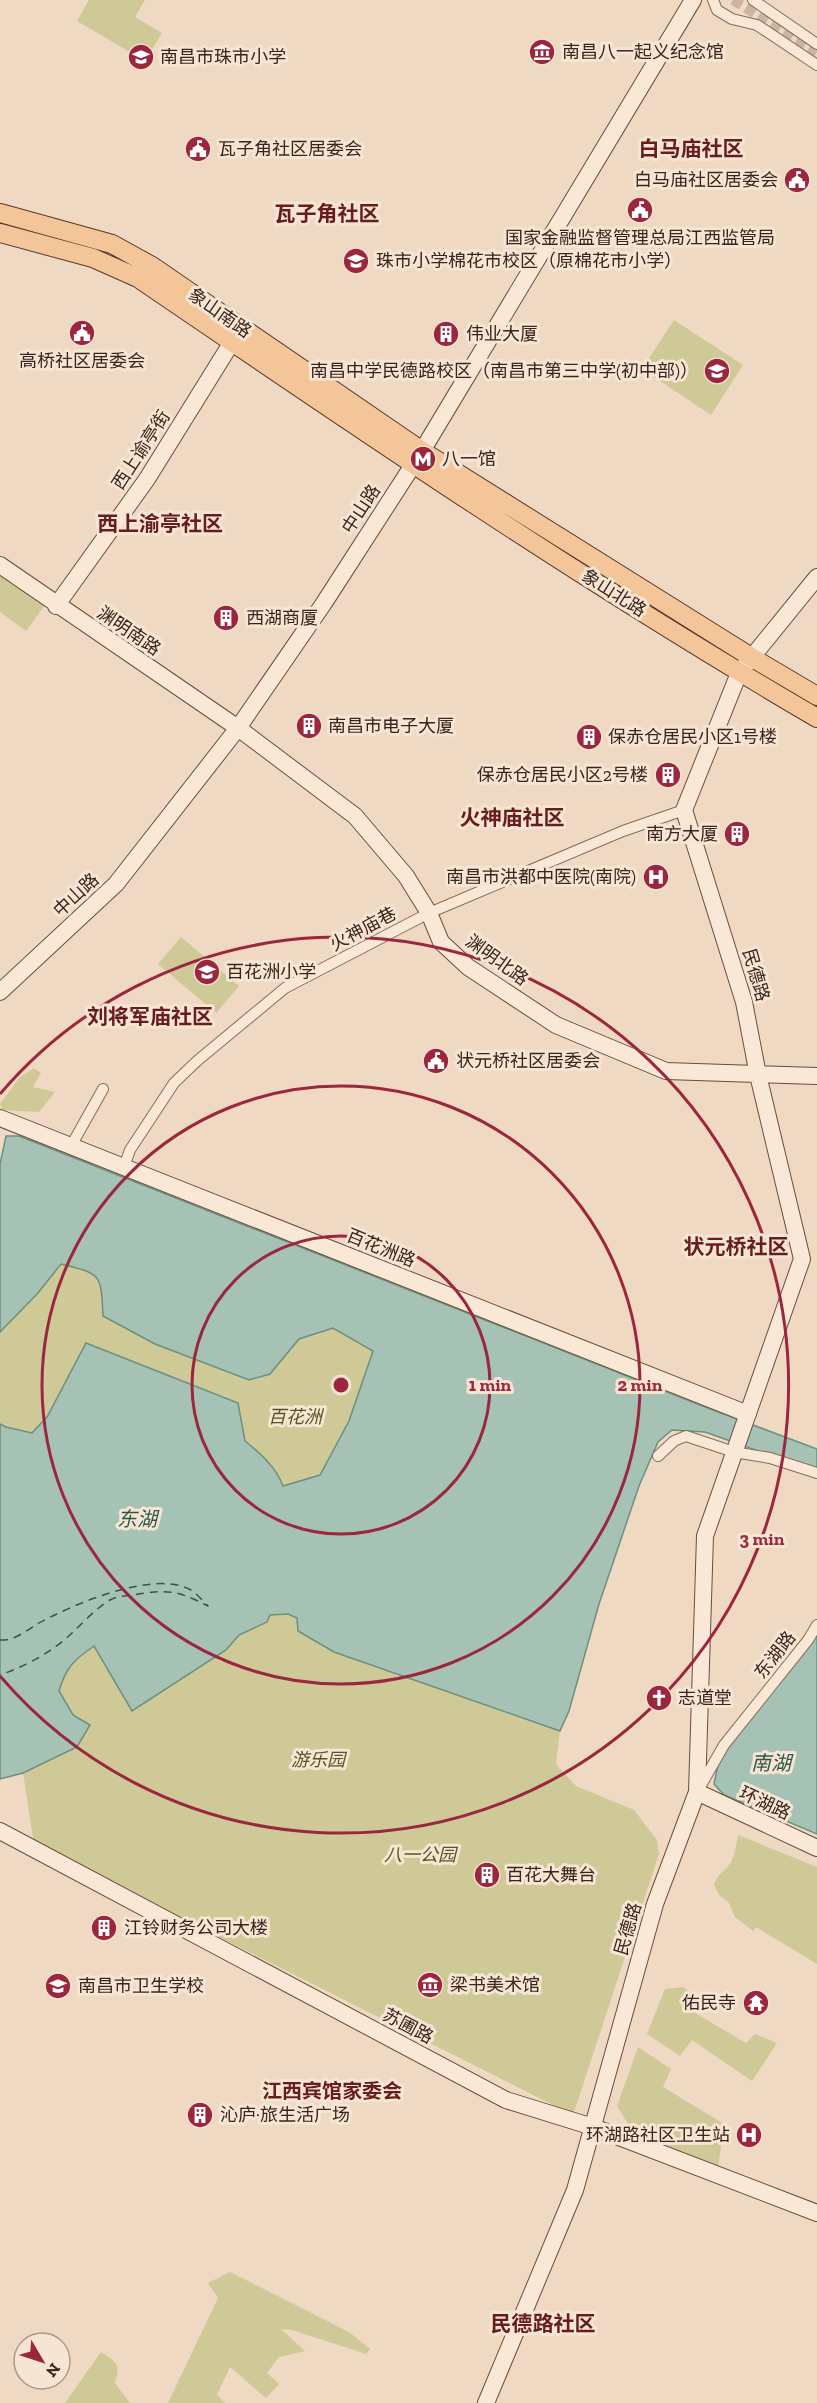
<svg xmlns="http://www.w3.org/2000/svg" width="817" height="2403" viewBox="0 0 817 2403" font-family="'Zilla Slab','Noto Sans SC',serif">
<rect width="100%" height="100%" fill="#efd9c3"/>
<path fill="#cec996" d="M89,0H145L135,17L162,33L145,61L77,21Z
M674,320L743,365L711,415L642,369Z
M0,572L45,605L26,631L0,612Z
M181,937L239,986L216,1013L158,964Z
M34,1068L41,1073L33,1087L55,1092L39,1112L3,1110L0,1104L20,1077Z
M61,1264C102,1274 102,1274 103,1316L155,1344L248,1380L270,1374L299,1339L334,1328L373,1351L349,1421L320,1475L283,1486C277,1466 260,1453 245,1441L86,1343L47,1417L32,1433L6,1427L0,1424V1332L38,1293Z
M288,1614L297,1618L298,1631L334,1652L560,1731L556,1764L576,1786L634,1810L657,1840L659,1854L573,2115L34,1844L23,1773L77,1747L90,1726L73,1715L59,1691C66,1667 74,1660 95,1646L132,1711L226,1650L239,1635L267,1622L270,1615Z
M738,1835L817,1867V1964L756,1927L753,1931L735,1917L729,1903L719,1895L714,1885C718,1873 722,1874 729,1865C735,1857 736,1845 738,1835Z
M683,1987L693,1995L700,1997L690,2010L746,2043L755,2034L777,2043L752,2081L692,2040L680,2056L647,2034L665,1989Z
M638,2047L671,2069L663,2087L724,2124L718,2169L653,2146L630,2127L617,2106Z
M230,2272L349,2332L370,2349L366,2354L292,2330L281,2329L305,2351L279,2357L267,2373L279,2384L266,2398L230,2367L217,2395L225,2403H168L218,2298L208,2283Z
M101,2352C118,2363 120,2363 115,2383L130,2403H65Z"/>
<path fill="#a5c2b4" stroke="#6b9080" stroke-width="1.5" d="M6,1136H19L713,1410L817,1449V1472L705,1432L672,1430L658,1442L639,1486L599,1604L569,1711L560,1731L334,1652L298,1631L297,1618L288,1614L270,1615L267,1622L239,1635L226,1650L132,1711L94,1646C74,1660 66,1667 59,1691L73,1715L90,1725L77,1747L23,1773L0,1779V1424L6,1427L32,1433L47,1417L86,1343L238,1403L245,1441C261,1454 276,1467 283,1486L320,1475L349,1421L373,1351L333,1328L299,1339L270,1374L249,1380L155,1344L103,1316C101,1274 102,1274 61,1264L38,1293L0,1332V1164Z
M817,1630V1834L724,1795L714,1784L719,1760Z"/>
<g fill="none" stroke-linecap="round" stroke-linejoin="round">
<path stroke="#2c594e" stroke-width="1.5" stroke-dasharray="8 6" stroke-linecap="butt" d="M0,1640C14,1641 26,1631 37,1624C72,1605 153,1569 191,1590C197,1594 203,1601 208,1606C177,1590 167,1589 133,1595C126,1596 117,1596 110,1600C96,1608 84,1622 72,1633C52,1652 26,1666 0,1675"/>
<path stroke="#cbb5a2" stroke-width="10" stroke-dasharray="10 5" stroke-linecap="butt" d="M733,0L817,52"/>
<g stroke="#8a6959" stroke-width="12">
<path id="street" d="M713,0L717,10L732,19L757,25L817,65
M753,0L817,44
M71,1146L103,1089
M124,1167L130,1150L174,1083L197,1061L285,988L429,913L623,831L684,810
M658,1456L674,1441L686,1436L734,1452L770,1458L817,1473
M700,1787L724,1745L808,1640L817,1625"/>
</g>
<g stroke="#6c4b3c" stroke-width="18">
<path id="secondary" d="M0,565L238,728L355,816L406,876L429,913L441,942L468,967L556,1025L666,1071L817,1076
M56,606L147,479L232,342
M0,992L116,884L238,728L324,603L422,451L693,0
M0,1118L748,1414
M697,1792L817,1848
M0,1831L506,2100L593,2127L817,2213
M486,2403L575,2190L655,1904L697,1792L705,1536L802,1259L758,1075L744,1002L684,810L739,673L817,577"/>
</g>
<g stroke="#57392d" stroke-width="20">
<path id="primary" d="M0,213L112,244L152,266L422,451L751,657L817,696
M0,233L93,258L138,278C361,430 584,582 817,718"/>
</g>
<use href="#street" stroke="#fae8d6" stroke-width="10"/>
<use href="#secondary" stroke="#fae8d6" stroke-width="16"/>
<use href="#primary" stroke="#f3c599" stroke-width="18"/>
</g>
<g fill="none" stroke="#9b273f" stroke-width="3">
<circle cx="341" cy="1385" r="149"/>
<circle cx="341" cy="1385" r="299"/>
<path d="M0 1094A448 448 0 1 1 0 1676"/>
</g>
<defs>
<g id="museum-disc" transform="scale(1.35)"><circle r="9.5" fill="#9b273f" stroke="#f6e5d2"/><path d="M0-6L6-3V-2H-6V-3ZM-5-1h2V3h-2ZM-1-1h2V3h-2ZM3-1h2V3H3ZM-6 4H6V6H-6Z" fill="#fff"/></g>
<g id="school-disc" transform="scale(1.35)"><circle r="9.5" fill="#9b273f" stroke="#f6e5d2"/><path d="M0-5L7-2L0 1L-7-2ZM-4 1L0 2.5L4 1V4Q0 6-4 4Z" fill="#fff"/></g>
<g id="civic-disc" transform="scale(1.35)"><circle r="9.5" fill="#9b273f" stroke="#f6e5d2"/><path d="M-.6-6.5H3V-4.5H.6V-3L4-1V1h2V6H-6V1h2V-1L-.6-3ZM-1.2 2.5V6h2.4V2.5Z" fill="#fff"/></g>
<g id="building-disc" transform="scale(1.35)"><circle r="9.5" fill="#9b273f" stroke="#f6e5d2"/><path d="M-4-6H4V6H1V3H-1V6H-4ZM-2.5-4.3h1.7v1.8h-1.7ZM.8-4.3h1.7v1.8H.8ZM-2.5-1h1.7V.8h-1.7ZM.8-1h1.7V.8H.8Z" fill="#fff"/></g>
<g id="metro-disc" transform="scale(1.35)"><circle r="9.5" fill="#9b273f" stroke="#f6e5d2"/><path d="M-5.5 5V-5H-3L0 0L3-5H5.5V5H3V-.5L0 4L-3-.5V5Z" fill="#fff"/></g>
<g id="hospital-disc" transform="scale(1.35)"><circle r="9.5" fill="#9b273f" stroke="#f6e5d2"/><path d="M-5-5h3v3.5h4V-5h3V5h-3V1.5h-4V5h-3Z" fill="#fff"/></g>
<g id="church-disc" transform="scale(1.35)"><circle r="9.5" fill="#9b273f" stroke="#f6e5d2"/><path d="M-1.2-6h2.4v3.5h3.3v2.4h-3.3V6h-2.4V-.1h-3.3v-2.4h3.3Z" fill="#fff"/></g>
<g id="university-disc" transform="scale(1.35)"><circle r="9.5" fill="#9b273f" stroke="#f6e5d2"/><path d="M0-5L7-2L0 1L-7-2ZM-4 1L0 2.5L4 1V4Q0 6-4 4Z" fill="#fff"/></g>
<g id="temple-disc" transform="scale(1.35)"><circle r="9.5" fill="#9b273f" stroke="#f6e5d2"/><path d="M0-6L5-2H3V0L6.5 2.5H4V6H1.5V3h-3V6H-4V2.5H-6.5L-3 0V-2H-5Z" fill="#fff"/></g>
</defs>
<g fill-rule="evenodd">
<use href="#museum-disc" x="542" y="52"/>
<use href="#school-disc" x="141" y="57"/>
<use href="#civic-disc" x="198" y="149"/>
<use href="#civic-disc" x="797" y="180"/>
<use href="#civic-disc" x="640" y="210"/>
<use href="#school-disc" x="356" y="261"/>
<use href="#civic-disc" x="82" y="333"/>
<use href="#building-disc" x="446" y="334"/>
<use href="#school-disc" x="717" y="371"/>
<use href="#metro-disc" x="423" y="459"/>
<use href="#building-disc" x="226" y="618"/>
<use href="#building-disc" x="309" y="726"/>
<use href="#building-disc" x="589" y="737"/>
<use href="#building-disc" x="668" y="775"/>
<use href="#building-disc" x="737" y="834"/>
<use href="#hospital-disc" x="656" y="877"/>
<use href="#school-disc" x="207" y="972"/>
<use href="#civic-disc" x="436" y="1061"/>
<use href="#church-disc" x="659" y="1698"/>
<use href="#building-disc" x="487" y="1875"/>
<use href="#building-disc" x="104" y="1928"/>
<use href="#museum-disc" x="430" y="1985"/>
<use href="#university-disc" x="58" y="1986"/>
<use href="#temple-disc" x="756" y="2003"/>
<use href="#building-disc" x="200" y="2115"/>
<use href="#hospital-disc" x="749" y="2135"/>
</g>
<g text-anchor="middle" stroke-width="6" stroke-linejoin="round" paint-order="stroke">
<g font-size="18" fill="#39251e" stroke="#f6e5d2" text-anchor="start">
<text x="562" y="58">南昌八一起义纪念馆</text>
<text x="160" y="63">南昌市珠市小学</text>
<text x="218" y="155">瓦子角社区居委会</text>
<text x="778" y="186" text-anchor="end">白马庙社区居委会</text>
<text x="640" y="244" text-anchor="middle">国家金融监督管理总局江西监管局</text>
<text x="376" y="267">珠市小学棉花市校区（原棉花市小学）</text>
<text x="466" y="340">伟业大厦</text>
<text x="82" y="367" text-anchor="middle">高桥社区居委会</text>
<text x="698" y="377" text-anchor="end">南昌中学民德路校区（南昌市第三中学(初中部)）</text>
<text x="442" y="465">八一馆</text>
<text x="246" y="624">西湖商厦</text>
<text x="328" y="732">南昌市电子大厦</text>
<text x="608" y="743">保赤仓居民小区1号楼</text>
<text x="648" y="781" text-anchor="end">保赤仓居民小区2号楼</text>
<text x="718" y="840" text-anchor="end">南方大厦</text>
<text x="636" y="883" text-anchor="end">南昌市洪都中医院(南院)</text>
<text x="226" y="978">百花洲小学</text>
<text x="456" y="1067">状元桥社区居委会</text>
<text x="678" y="1704">志道堂</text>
<text x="506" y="1881">百花大舞台</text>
<text x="124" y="1934">江铃财务公司大楼</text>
<text x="450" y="1991">梁书美术馆</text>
<text x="78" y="1992">南昌市卫生学校</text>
<text x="736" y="2009" text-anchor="end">佑民寺</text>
<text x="220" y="2121">沁庐·旅生活广场</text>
<text x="730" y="2141" text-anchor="end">环湖路社区卫生站</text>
</g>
<g font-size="18" fill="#39251e" stroke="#f6e5d2">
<text transform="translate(220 313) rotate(35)" y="6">象山南路</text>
<text transform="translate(141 450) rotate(-57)" y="6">西上谕亭街</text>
<text transform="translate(361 509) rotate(-57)" y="6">中山路</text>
<text transform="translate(614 593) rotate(32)" y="6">象山北路</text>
<text transform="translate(129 631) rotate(34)" y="6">渊明南路</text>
<text transform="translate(76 895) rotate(-43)" y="6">中山路</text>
<text transform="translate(363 929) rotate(-28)" y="6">火神庙巷</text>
<text transform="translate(497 960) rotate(36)" y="6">渊明北路</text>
<text transform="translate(756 975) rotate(74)" y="6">民德路</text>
<text transform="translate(381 1248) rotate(22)" y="6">百花洲路</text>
<text transform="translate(775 1655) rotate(-52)" y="6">东湖路</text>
<text transform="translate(765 1803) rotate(25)" y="6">环湖路</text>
<text transform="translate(628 1929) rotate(-74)" y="6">民德路</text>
<text transform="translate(408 2026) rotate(28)" y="6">苏圃路</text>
</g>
<g font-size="18" font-style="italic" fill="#545624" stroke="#f6e5d2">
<text x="295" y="1423">百花洲</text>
<text x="318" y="1766">游乐园</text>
<text x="420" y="1861">八一公园</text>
</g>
<g font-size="20" font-style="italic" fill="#2c594e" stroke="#f6e5d2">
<text x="137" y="1526">东湖</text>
<text x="771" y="1770">南湖</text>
</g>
<g font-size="20" font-weight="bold" fill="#671d1c" stroke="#f6e5d2">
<text x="332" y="2098">江西宾馆家委会</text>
</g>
<g font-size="21" font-weight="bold" fill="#671d1c" stroke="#f6e5d2">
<text x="691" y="156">白马庙社区</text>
<text x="327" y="221">瓦子角社区</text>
<text x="160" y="531">西上渝亭社区</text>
<text x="512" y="825">火神庙社区</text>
<text x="150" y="1024">刘将军庙社区</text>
<text x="736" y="1254">状元桥社区</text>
<text x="543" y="2331">民德路社区</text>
</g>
</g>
<circle cx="341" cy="1385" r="9" fill="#9b273f" stroke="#f6e5d2" stroke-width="3"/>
<g font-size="18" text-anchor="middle" font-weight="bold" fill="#9b273f" stroke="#f6e5d2" stroke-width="6" stroke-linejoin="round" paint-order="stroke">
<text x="490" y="1391">1 min</text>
<text x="640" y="1391">2 min</text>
<text x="762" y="1545">3 min</text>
</g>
<g transform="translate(42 2361) rotate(129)"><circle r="28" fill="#f6e5d2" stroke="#aa988a" stroke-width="1.5"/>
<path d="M0-4.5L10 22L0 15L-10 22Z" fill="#9b273f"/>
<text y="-9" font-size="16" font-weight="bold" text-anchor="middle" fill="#39251e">N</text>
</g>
</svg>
